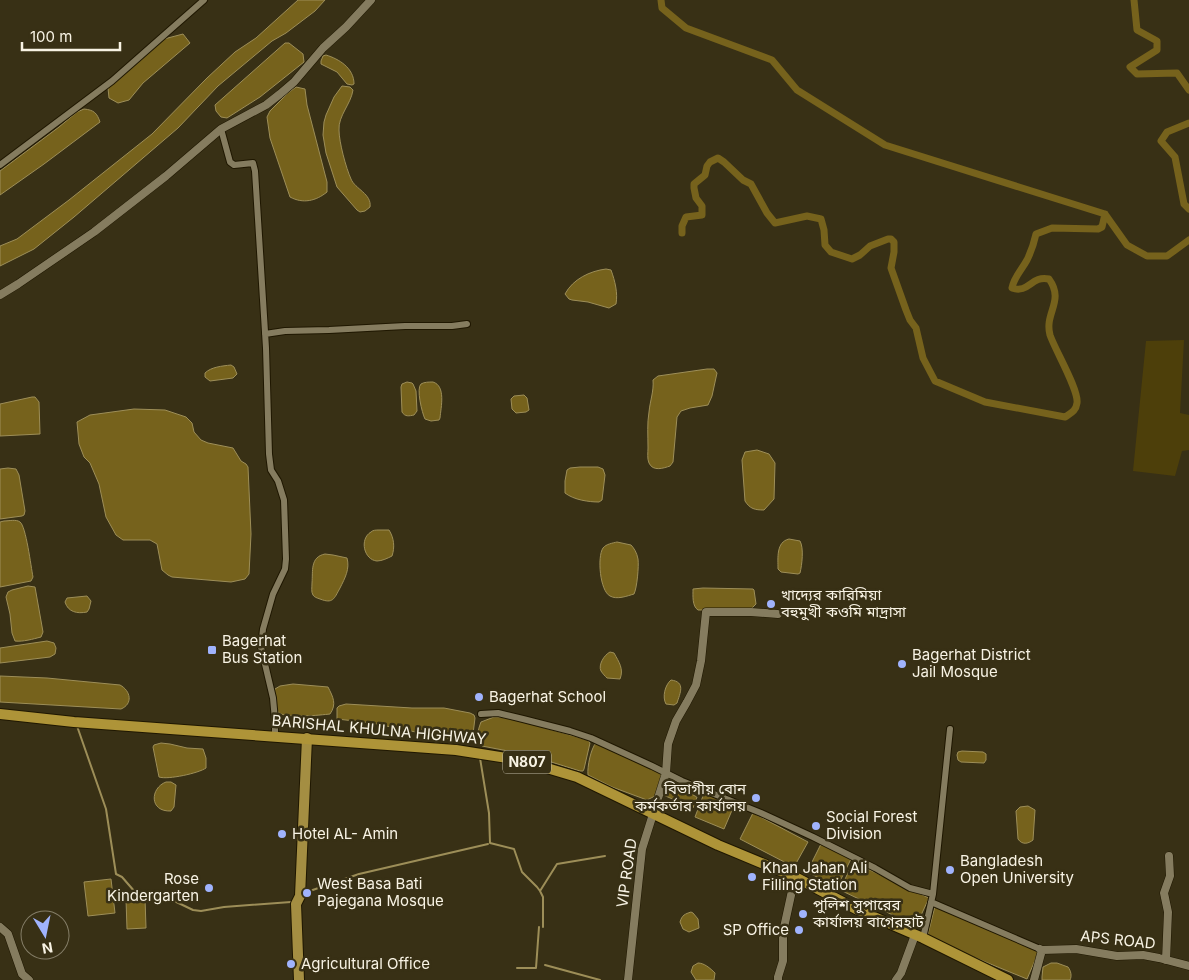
<svg xmlns="http://www.w3.org/2000/svg" width="1189" height="980" viewBox="0 0 1189 980" font-family="Inter,'Noto Sans Bengali',sans-serif">
<rect width="100%" height="100%" fill="#383015"/>
<path fill="#4d3f0a" d="M1184,340L1180,413L1189,415V450L1182,451L1175,476L1133,471L1146,341Z"/>
<path fill="#76621c" stroke="#9d8e58" d="M298,0H325L315,11L286,33L272,41L218,86L178,128L74,217L34,249L0,266V246L17,239L69,200L152,134L207,78L235,52L256,38Z
M183,34L190,43L143,83L129,100L118,103L109,98L108,88L114,81L141,59L164,39Z
M285,43H289L303,54L304,62L260,97L227,118L221,117L216,111L215,105Z
M326,55C339,59 354,68 354,84L352,85L347,84L337,72L321,64V61L323,56Z
M342,86L350,87L353,90C351,104 338,116 339,130C339,142 346,168 351,179C355,189 372,194 370,207L365,211L360,212L357,210L337,187L326,153L323,135L324,122L326,115L334,97Z
M296,87L305,89L307,105L327,182V192C316,201 303,204 290,197L270,138L267,117L270,111L288,93Z
M84,109C94,110 97,113 100,122L44,164L0,195V171L59,127L77,112Z
M606,269L611,270C615,281 618,293 616,304L609,308L588,302L572,300L569,299L565,294C573,279 590,271 606,269Z
M231,365L234,367L237,374L233,378L210,381L205,377V373C211,367 222,366 231,365Z
M707,369H714L717,373L712,396L708,405L690,408L681,411L677,417L673,462L670,466C664,468 653,472 649,463C647,459 648,452 648,448C648,436 647,423 649,412C650,401 654,391 653,380L658,376Z
M407,382L412,383L413,384L416,391L417,411L414,415C409,416 405,417 402,412L401,387L402,384Z
M433,382C446,386 441,407 440,418L439,420L431,421L425,419C422,413 416,388 421,384C424,382 429,382 433,382Z
M524,395L527,398L529,410L526,412L516,413L512,409L511,399L514,396Z
M32,397H35L39,402L40,434L0,436V404Z
M134,409L165,410L186,417L192,423L194,432L201,440L208,443L233,448L241,461L246,464L248,467L251,534L249,574L245,579L231,582L172,577L168,575L162,570L157,544L150,540H123L116,535L106,517L99,484L90,463L84,457L79,444L77,422L90,415Z
M757,450L769,454L775,463L774,499L764,510C755,510 750,509 745,501L742,460L745,452Z
M580,467H598L603,469L605,475L602,500L599,502C589,502 574,500 565,493V481L567,470L570,468Z
M8,468L16,469L19,475L25,511L24,515L22,516L0,519V469Z
M4,521C9,521 16,519 20,522C26,526 31,567 33,577L31,581L0,587V522Z
M379,530H389C394,538 395,547 392,556C388,558 382,561 377,561C364,560 359,539 371,532C373,530 376,530 379,530Z
M789,539L800,541C804,548 802,565 800,573L798,574L781,572L778,569C778,558 776,542 789,539Z
M617,542L631,545C634,548 637,553 638,559C639,566 637,588 634,594C627,596 617,600 610,596C600,591 597,557 603,548C606,544 613,543 617,542Z
M325,554L333,555L347,558C350,569 345,578 340,588C334,599 333,604 320,599C317,598 314,597 313,595C311,592 312,587 312,583C313,571 310,557 325,554Z
M28,586L35,587L43,632L41,637C33,639 23,642 15,641L12,633L10,614L6,597L8,592L12,590Z
M703,588L753,589L754,590L756,604L750,610H698C692,606 693,596 693,589Z
M87,596L91,601L89,609L87,612C77,614 68,612 65,602L67,598Z
M47,641L54,643L56,648L55,654L50,657L0,663V648Z
M610,652L614,653C619,662 624,669 620,679L607,678C605,676 603,674 601,671C598,665 604,655 610,652Z
M0,676L47,678L120,685C131,691 133,704 121,709L0,702Z
M671,680C686,682 680,693 677,703L674,705L666,704C662,697 665,685 671,680Z
M293,684L328,687C333,697 337,704 330,714C321,715 284,719 278,712C276,709 276,704 275,701C274,696 273,693 275,689L280,686Z
M346,704L412,708H444L470,713L474,715L475,718L473,734L470,741L464,742L372,723L337,719V708L339,706Z
M494,717H500L517,720L588,740L590,743L584,769L583,771H580L529,755L482,746C475,739 478,730 481,722Z
M161,743L170,744L187,748L203,749L206,758V768C199,773 168,780 159,777L153,747L154,745Z
M596,743L660,772L661,777L655,796L647,800L612,787L588,775C587,767 591,748 596,743Z
M962,751L983,752L986,754V760L984,763L961,762L958,760L957,755L958,752Z
M669,777L696,789L693,795L697,797L693,808L661,794Z
M166,782H171L176,785L174,807L171,811C149,812 150,788 166,782Z
M706,788L736,801L724,829L695,817Z
M1028,806L1035,810L1033,840C1028,844 1022,845 1018,839L1016,811L1020,807Z
M753,813L808,842L794,867L740,839Z
M821,844L851,859L837,887L807,872Z
M853,862L929,898L916,926L840,890Z
M111,879L115,913L88,916L84,882Z
M145,898L146,928L127,929L126,899Z
M935,906L1039,951L1027,979L927,938Z
M691,912L693,913L698,919L699,928L689,932L683,929L680,922C682,915 685,914 691,912Z
M698,963C704,963 710,968 715,973L714,980H696L691,972L693,966Z
M1051,963H1057L1068,967C1071,971 1072,976 1070,980H1042V977L1043,967Z"/>
<g fill="none" stroke-linecap="round" stroke-linejoin="round">
<path stroke="#9d8e58" stroke-width="2" d="M77,726L106,809L116,874L122,877L135,892L168,898L193,910L201,911L224,907L291,902
M480,758L489,813L490,843L514,849L522,872L537,887L540,891L557,864L605,856
M540,891L543,897V927
M304,893L359,874L488,844
M545,965L600,980
M517,968H536L539,927"/>
<path stroke="#76621c" stroke-width="7" d="M661,0L662,8L686,28L772,60L797,90L885,145L1105,214L1127,245L1147,256H1167L1189,240
M1134,0L1137,30L1157,41V50L1130,67L1137,74L1177,73L1189,90
M1189,123L1167,132L1161,141L1175,157L1184,204L1189,209
M682,233V226L686,217L702,215V206L696,198L694,188V184L705,175L707,166L710,162L718,158L724,162L743,180L751,184L767,213L775,223L807,216L821,219L824,230L825,245L831,252L852,259L860,255L870,246L888,239H891L894,242V252L891,268L906,310L910,320L916,328L923,358L935,381L985,402L1065,417C1071,413 1076,411 1077,403C1079,390 1055,350 1050,335C1044,313 1065,301 1049,279C1031,275 1029,294 1012,288C1014,277 1021,271 1027,260C1031,252 1034,243 1036,234L1052,228L1098,229L1102,227L1105,214"/>
<g stroke="#1f1700" stroke-width="8">
<path id="minor" d="M221,129L230,162L234,165L253,163L255,171L266,348L269,454L271,470L278,481L284,500L286,559L285,569L273,594L263,629L261,647L273,698L275,720V736
M0,165L112,81L204,0
M265,334L285,331L329,330L405,326H452L467,324
M481,714L498,713L523,719L570,731L591,738L652,766L682,781L761,813L813,837L875,868L910,888L933,894
M931,902L1040,949
M923,938L933,894L950,729"/>
</g>
<g stroke="#1f1700" stroke-width="9">
<path id="tertiary" d="M0,295L18,284L94,232L166,176L221,129L266,105L280,94L294,82L323,48L346,27L371,0
M0,927L8,934L22,974L29,980
M1040,949L1042,950L1076,949L1117,956L1143,955L1159,958L1189,966
M1166,960L1168,912L1164,893L1170,876L1169,856
M628,980L642,849L666,773L668,744L676,721L687,702L696,685L701,661L706,612H751L778,614
M778,980V977L783,961V932L795,877
M896,980L901,973L915,935
M1034,980L1042,950"/>
</g>
<g stroke="#1f1700" stroke-width="12">
<path id="primary" d="M299,980L296,904L300,896L307,738"/>
</g>
<g stroke="#1f1700" stroke-width="12">
<path id="trunk" d="M0,714L74,722L456,750L520,760L577,777L718,845L795,877L858,910L923,938L1008,980"/>
</g>
<use href="#minor" stroke="#857c5f" stroke-width="6"/>
<use href="#tertiary" stroke="#857c5f" stroke-width="8"/>
<use href="#primary" stroke="#a48e42" stroke-width="10"/>
<use href="#trunk" stroke="#ae9438" stroke-width="10"/>
</g>
<g fill="#a0b3fd" stroke="#383015" stroke-width="2">
<circle cx="771" cy="604" r="5"/>
<rect x="207" y="645" width="10" height="10" rx="2.5"/>
<circle cx="902" cy="664" r="5"/>
<circle cx="479" cy="697" r="5"/>
<circle cx="756" cy="798" r="5"/>
<circle cx="816" cy="826" r="5"/>
<circle cx="282" cy="834" r="5"/>
<circle cx="950" cy="870" r="5"/>
<circle cx="752" cy="877" r="5"/>
<circle cx="209" cy="888" r="5"/>
<circle cx="307" cy="893" r="5"/>
<circle cx="803" cy="914" r="5"/>
<circle cx="799" cy="930" r="5"/>
<circle cx="291" cy="964" r="5"/>
</g>
<g text-anchor="middle" stroke-width="5" stroke-linejoin="round" paint-order="stroke">
<rect fill="#383015" stroke="#beb8a6" stroke-width="1" x="503" y="750.5" width="48" height="23" rx="4"/>
<g font-size="14" font-weight="bold" fill="#f8f3e4">
<text x="527" y="767">N807</text>
</g>
<g font-size="15" fill="#f8f3e4" stroke="#383015" text-anchor="start">
<text x="781" y="600">খাদ্যের কারিমিয়া<tspan x="781" dy="17">বহুমুখী কওমি মাদ্রাসা</tspan></text>
<text x="222" y="646">Bagerhat<tspan x="222" dy="17">Bus Station</tspan></text>
<text x="912" y="660">Bagerhat District<tspan x="912" dy="17">Jail Mosque</tspan></text>
<text x="489" y="702">Bagerhat School</text>
<text x="746" y="794" text-anchor="end">বিভাগীয় বোন<tspan x="746" dy="17">কর্মকর্তার কার্যালয়</tspan></text>
<text x="826" y="822">Social Forest<tspan x="826" dy="17">Division</tspan></text>
<text x="292" y="839">Hotel AL- Amin</text>
<text x="960" y="866">Bangladesh<tspan x="960" dy="17">Open University</tspan></text>
<text x="762" y="873">Khan Jahan Ali<tspan x="762" dy="17">Filling Station</tspan></text>
<text x="199" y="884" text-anchor="end">Rose<tspan x="199" dy="17">Kindergarten</tspan></text>
<text x="317" y="889">West Basa Bati<tspan x="317" dy="17">Pajegana Mosque</tspan></text>
<text x="813" y="910">পুলিশ সুপারের<tspan x="813" dy="17">কার্যালয় বাগেরহাট</tspan></text>
<text x="789" y="935" text-anchor="end">SP Office</text>
<text x="301" y="969">Agricultural Office</text>
</g>
<g font-size="15" fill="#f8f3e4" stroke="#383015">
<text transform="translate(379 730) rotate(5)" y="5">BARISHAL KHULNA HIGHWAY</text>
<text transform="translate(627 873) rotate(-82)" y="5">VIP ROAD</text>
<text transform="translate(1118 940) rotate(6)" y="5">APS ROAD</text>
</g>
</g>
<g transform="translate(45 935) rotate(170)"><circle r="24" fill="#383015" stroke="#857e68"/>
<path d="M0-4L9 19L0 12L-9 19Z" fill="#a0b3fd"/>
<text y="-8" font-size="14" font-weight="bold" text-anchor="middle" fill="#f8f3e4">N</text>
</g>
<path d="M22 42v8h98v-8" fill="none" stroke="#f8f3e4" stroke-width="2.5"/>
<text x="30" y="42" font-size="15" fill="#f8f3e4" stroke="#383015" stroke-width="4" paint-order="stroke">100 m</text>
</svg>
